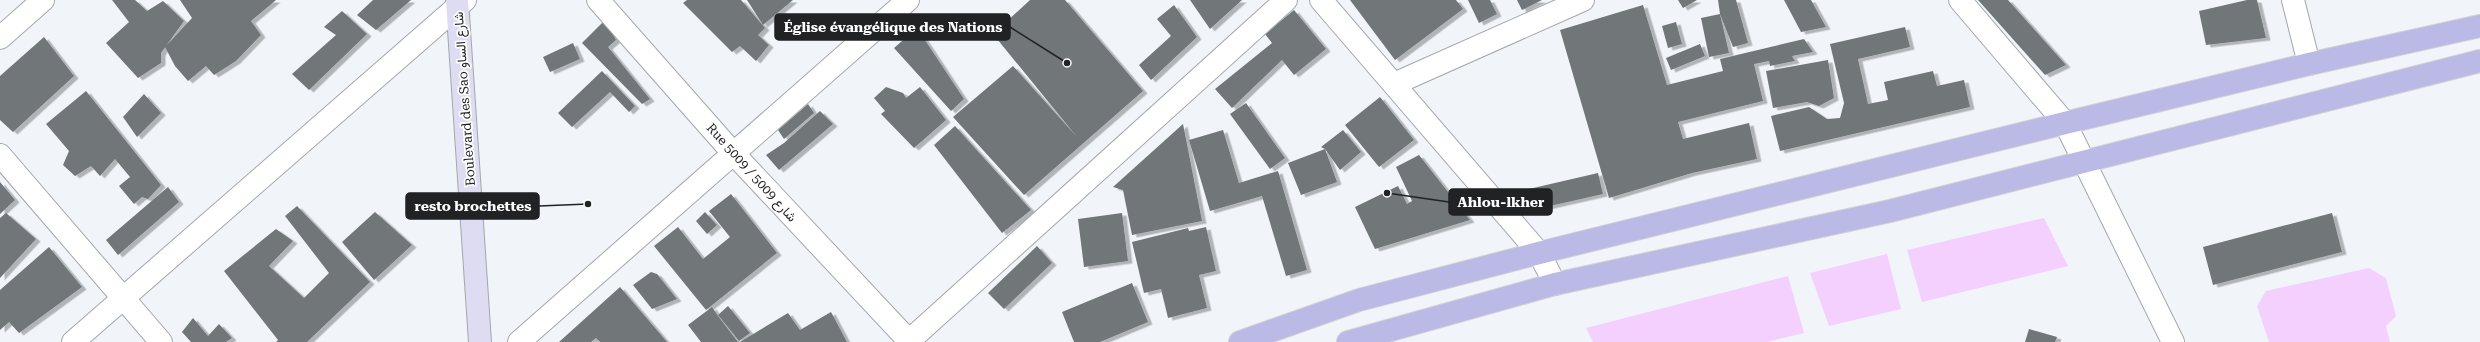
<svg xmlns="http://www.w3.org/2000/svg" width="2480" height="342" viewBox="0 0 2480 342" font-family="'Roboto Serif',Vazirmatn,serif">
<defs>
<filter id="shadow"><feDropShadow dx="4.5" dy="2.5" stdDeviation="0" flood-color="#0004"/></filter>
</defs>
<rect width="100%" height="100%" fill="#f1f5f9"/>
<path fill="#f3d0fe" d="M2044,218L2068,266L1922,302L1907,250Z
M1887,254L1901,309L1829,326L1810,273Z
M2369,268L2386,278L2396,316L2386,326L2390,342H2269L2257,306L2266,291Z
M1788,276L1804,333L1767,342H1593L1586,328Z"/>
<path fill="#717678" filter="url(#shadow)" d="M112,0H135L147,11L163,1L184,21L161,53V63L138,78L106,43L129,22Z
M180,0H276L251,21L261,35L236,61L214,75L206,66L188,81L175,66L165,47L192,18Z
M373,0H411L376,30L357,15Z
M687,0H741L765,28L758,35L769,45L756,61L740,46L732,52L683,3Z
M747,0H793L763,25Z
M1030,0H1065L1143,91L1024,195L953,117L1013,66L1077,137L993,34Z
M1190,0H1242L1210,29Z
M1350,0H1456L1463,9L1395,60Z
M1468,0H1490L1497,14L1479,23Z
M1517,0H1542L1522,10Z
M1678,0H1697L1683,8Z
M1718,0H1736L1748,43L1733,47L1720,14L1729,53L1709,57L1701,18L1720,14Z
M1784,0H1811L1826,27L1801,32Z
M1978,0H2008L2066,65L2045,75Z
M2247,0H2257L2266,38L2206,45L2199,11Z
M1174,5L1197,37L1151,80L1139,65L1171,36L1157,19Z
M1643,5L1667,85L1723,71L1720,59L1804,39L1813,52L1792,56L1795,61L1770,66L1769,61L1754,64L1763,101L1678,122L1683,139L1749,123L1757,159L1692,173L1609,198L1560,30Z
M1294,10L1326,49L1294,75L1282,60L1232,108L1215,89L1272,43L1265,34Z
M342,11L367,34L309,90L292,74L336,35L324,27Z
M605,20L616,40L608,47L650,99L642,104L582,43Z
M1676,22L1682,44L1668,48L1662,26Z
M1905,27L1910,47L1858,59L1868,104L1888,100L1884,82L1933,71L1937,86L1964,80L1970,107L1780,151L1771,116L1809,107L1827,119L1840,118L1844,103L1830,44Z
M917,28L964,99L951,111L894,48Z
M44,37L74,76L13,132L0,120V76Z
M573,43L580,59L550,72L543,57Z
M1700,44L1705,56L1671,70L1666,58Z
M1828,60L1834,98L1819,106L1807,102L1773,108L1766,71Z
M602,71L635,106L629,112L610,92L572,127L558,113Z
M886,87L903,93L906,98L920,87L946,120L914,148L881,114L885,111L874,98Z
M86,91L161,185L148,199L142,197L134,204L119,186L130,177L115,159L100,176L91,166L75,176L63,165L69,151L46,124Z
M144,94L161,113L137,137L123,117Z
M1380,97L1414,140L1379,167L1345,125Z
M1246,103L1285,158L1270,169L1230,114Z
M808,104L814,113L784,139L778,130Z
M820,111L833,124L779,170L766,155L784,143Z
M1183,124L1202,221L1132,235L1123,190L1113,187Z
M955,126L1031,210L1002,233L934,145Z
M1223,130L1239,183L1278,171L1307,270L1286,276L1262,196L1210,211L1189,140Z
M1343,130L1361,152L1340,170L1325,149L1321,147Z
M1325,149L1337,182L1301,195L1288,163Z
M1419,155L1470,220L1375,249L1355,207L1398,186L1407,204L1412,201L1396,167Z
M1598,173L1603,194L1528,211L1529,189Z
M0,182L15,200L0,214Z
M168,187L179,202L118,255L106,240Z
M731,194L777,253L706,310L654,246L678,227L703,259L730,237L709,211Z
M297,206L370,282L307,342H276L278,340L224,271L276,229L293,241L269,266L304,298L329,273L285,216Z
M375,212L412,245L374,280L342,242Z
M705,212L717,225L707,234L696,221Z
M6,213L36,239L0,278V218Z
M1122,213L1128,261L1084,267L1078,219Z
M2332,213L2342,252L2213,285L2203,247Z
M1206,227L1216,271L1199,275L1207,308L1168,318L1161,289L1144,293L1132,242L1188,228L1189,231Z
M1037,246L1052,263L1004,309L988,293Z
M49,247L82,287L19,333L9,322L0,330V290Z
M651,272L657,274L677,299L652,309L633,285Z
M1132,283L1148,322L1100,342H1074L1062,312Z
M620,287L667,342H600L596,338L591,342H559Z
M728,306L750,333L739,341L718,315Z
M712,307L718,316L738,342H701L688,325Z
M831,312L847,342H740L788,313L800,330Z
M193,318L208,336L219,324L232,338L226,342H191L182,332Z
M2029,329L2057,337L2055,342H2025Z"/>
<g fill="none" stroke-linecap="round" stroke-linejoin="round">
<g stroke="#a3a7ab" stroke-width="24">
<path id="street" d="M598,0L733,153L910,342
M1321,0L1539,253L1555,284
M1960,0L2065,123L2173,342
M2293,0L2309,64
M0,38L43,0
M1394,84L1583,0
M0,155L161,342
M909,341L1286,0
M73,342L465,0
M519,342L908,0"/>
</g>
<g stroke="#a3a7ab" stroke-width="24">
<path id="secondary" d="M457,0L480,342"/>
</g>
<g stroke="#d3d3d3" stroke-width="24">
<path id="primary" d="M1240,342L1359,300L1539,253L2065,123L2309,64L2480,26
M1348,342L1555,284L1890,211L2480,61"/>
</g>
<use href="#street" stroke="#fff" stroke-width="22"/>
<use href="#secondary" stroke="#dddcf2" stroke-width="22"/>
<use href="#primary" stroke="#bbb9e6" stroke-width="22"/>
</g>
<g text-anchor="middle" stroke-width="3.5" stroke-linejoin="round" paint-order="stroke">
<g font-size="13" fill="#212224" stroke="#fff">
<text transform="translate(464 99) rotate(-94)" y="5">Boulevard des Sao شارع الساو</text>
<text transform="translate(752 172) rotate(48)" y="5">Rue 5009 / شارع 5009</text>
</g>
</g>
<path fill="none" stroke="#212224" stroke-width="1.5" d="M1067 63L1010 27M1387 193L1449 202M588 204L539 206"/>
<g fill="#212224" stroke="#fff" stroke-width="1.5">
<circle cx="1067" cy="63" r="4"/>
<circle cx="1387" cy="193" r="4"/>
<circle cx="588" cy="204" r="4"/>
</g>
<g fill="#212224" stroke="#212224" stroke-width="1.5">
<rect x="775" y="14" width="235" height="26" rx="4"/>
<rect x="1449" y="189" width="103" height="26" rx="4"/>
<rect x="406" y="193" width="133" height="26" rx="4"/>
</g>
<g font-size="14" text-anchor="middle" font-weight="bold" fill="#fff">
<text x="893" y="32">Église évangélique des Nations</text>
<text x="1501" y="207">Ahlou-lkher</text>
<text x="473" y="211">resto brochettes</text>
</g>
</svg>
